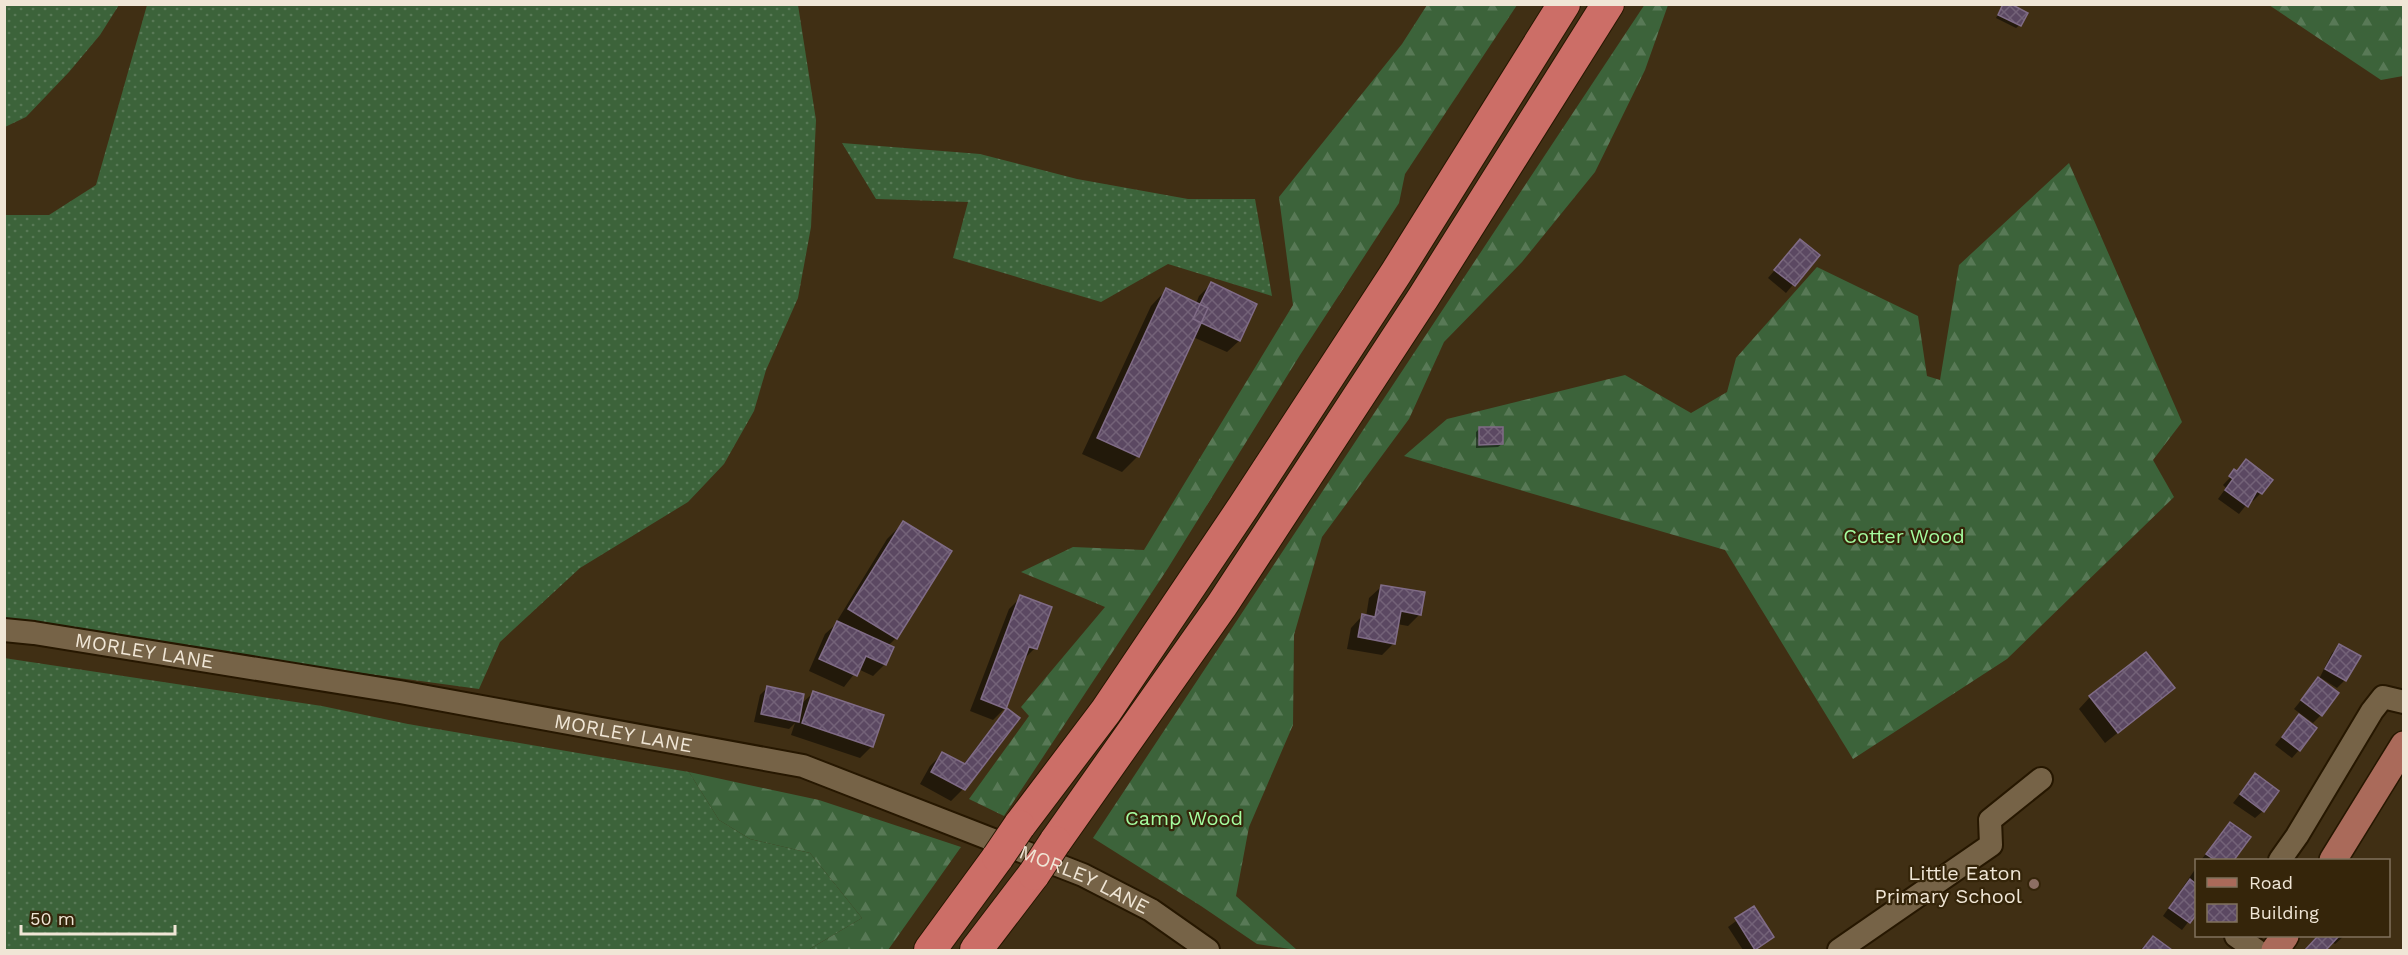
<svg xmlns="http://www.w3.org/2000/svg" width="2408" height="955" viewBox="0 0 2408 955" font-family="'Work Sans',sans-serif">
<defs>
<pattern id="grass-dots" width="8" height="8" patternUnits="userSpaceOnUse" patternTransform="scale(1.5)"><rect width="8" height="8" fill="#3c633a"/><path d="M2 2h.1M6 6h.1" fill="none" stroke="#587956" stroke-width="1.8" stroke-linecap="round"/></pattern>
<pattern id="forest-firs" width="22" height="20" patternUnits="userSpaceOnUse" patternTransform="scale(1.5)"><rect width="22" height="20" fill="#3c633a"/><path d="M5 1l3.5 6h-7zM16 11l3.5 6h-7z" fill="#587956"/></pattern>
<pattern id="building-cross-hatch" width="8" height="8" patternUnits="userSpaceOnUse" patternTransform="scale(1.5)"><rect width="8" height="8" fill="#5b4862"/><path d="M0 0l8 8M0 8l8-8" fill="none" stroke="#736278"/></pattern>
</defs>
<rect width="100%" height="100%" fill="#402f14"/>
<path fill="url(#grass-dots)" d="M4,5H119L100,35L69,72L26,117L5,127Z
M147,5H798L816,120L811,227L798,298L766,370L754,411L724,464L688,502L580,568L500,642L479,689L5,624V215H49L96,185Z
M842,143L980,154L1077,179L1188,199H1255L1272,296L1168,264L1101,302L953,258L968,202L876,199Z
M4,658L322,706L408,724L689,772L719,820L750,839L810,853L862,918L808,950H5Z"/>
<path fill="url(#forest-firs)" d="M1645,4L1668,5L1645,70L1595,172L1522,262L1444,342L1409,419L1322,537L1294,635L1293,725L1249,827L1236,896L1297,950L1257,944L1201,906L1093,838Z
M1427,5H1517L1405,174L1399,203L1300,355L1168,568L1004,816L969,799L1029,716L1021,707L1105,607L1021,572L1073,547L1144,550L1293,305L1279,197L1402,44Z
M2269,5H2403V76L2381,80Z
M2069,163L2182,422L2153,460L2174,497L2007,659L1853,759L1725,550L1404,456L1447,419L1625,375L1691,413L1727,392L1736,358L1817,267L1918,316L1927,376L1940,380L1959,265Z
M689,772L819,800L961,847L888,950H808L862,918L810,853L750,839L719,820Z"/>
<path fill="#0007" d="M2004,4L2020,25L2016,28L1996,18Z
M1800,241L1818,255L1786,293L1768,278Z
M1211,284L1256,305L1239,341L1227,352L1193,337L1138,456L1122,472L1082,454L1151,306L1166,290L1196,304L1199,296Z
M1479,429L1502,444L1498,447L1476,448V432Z
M2246,461L2271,480L2261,493L2253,501L2251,499L2239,514L2218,499L2226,488L2223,485Z
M903,523L950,552L896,638L888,646L885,664L873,676L858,669L844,687L809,671L825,634L834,626L887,539Z
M1381,587L1420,614L1408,626L1397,624L1394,643L1382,655L1347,649L1351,628L1362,616L1366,617L1369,598Z
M1021,597L1035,648L1023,660L1005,708L993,720L970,711L1009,609Z
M2340,646L2345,680L2337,688L2321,678V715L2313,723L2294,709L2320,677L2332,653Z
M767,688L800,705L813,693L872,746L860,758L791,735L795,723L789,729L754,722L760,695Z
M2173,688L2105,743L2079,709L2090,697Z
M1007,710L1018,718L963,789L951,801L920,784L930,766L942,754L963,765L996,722Z
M2299,716V750L2292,758L2275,745Z
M2255,775L2263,811L2255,818L2233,803Z
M2230,824L2249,838L2232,860H2201Z
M2196,868V912L2182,930L2163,916Z
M1754,908L1772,937L1755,950H1743L1728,927Z
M2319,936H2344L2335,944L2332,942L2324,950H2306Z
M2153,938L2170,950H2140Z"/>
<path fill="url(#building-cross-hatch)" stroke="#806c87" stroke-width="1.5" d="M2003,4H2011L2028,13L2021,26L1998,15Z
M1800,239L1820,255L1795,286L1774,270Z
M1211,282L1257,304L1240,341L1193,319Z
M1166,288L1208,308L1139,457L1097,438Z
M1479,427H1503V444L1479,445Z
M2246,459L2273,480L2262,494L2257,491L2248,507L2225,490L2233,479L2229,476L2234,469L2237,471Z
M903,521L952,551L897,639L848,609Z
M1381,585L1425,592L1421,615L1401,611L1395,644L1358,637L1362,614L1375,617Z
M1020,595L1052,607L1037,649L1029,647L1006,709L981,699Z
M837,621L894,647L886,665L866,656L857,676L819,659Z
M2339,644L2361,656L2346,681L2325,669Z
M2146,652L2175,688L2118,733L2089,696Z
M2318,677L2339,693L2322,716L2301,700Z
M767,686L804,694L799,722L761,714Z
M813,691L884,715L873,747L802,723Z
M1007,708L1020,718L965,790L931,772L942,752L965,764Z
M2299,714L2317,728L2300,751L2282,737Z
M2255,773L2279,791L2264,812L2240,794Z
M2230,822L2251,837L2234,860H2215L2206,854Z
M2190,879L2196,884V915L2190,923L2169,908Z
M1754,906L1774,937L1755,950L1735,918Z
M2153,936L2172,950H2142Z
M2318,936H2339L2326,950H2305Z"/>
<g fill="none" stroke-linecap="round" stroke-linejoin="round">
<g stroke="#261700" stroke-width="26">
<g id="minor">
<path id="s1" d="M4,630L34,633L400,692L803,766L1083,875L1151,910L1208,950"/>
<path d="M2280,860L2297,836L2372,711L2383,697L2404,702"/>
<path d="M2236,936L2256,950"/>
<path d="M1839,950L1991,845L1990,820L2041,779"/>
</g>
</g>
<g stroke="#261700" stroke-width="30">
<path id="major" d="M2333,860L2404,745
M2275,950L2285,936"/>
</g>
<g stroke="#261700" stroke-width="34">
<path id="highway" d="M1019,826L1106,711L1244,506L1396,273L1564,4
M1055,842L1222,605L1423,298L1608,4
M930,950L998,857
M976,950L1034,874"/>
</g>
<use href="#minor" stroke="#766347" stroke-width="22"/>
<use href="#major" stroke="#aa6a5a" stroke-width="27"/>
<use href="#highway" stroke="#cc6e67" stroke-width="32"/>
<g stroke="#261700" stroke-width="34" stroke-linecap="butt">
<path id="highway-bridge" d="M998,857L1019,826
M1034,874L1055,842"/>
</g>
<use href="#highway-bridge" stroke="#cc6e67" stroke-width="32"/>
</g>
<circle fill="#8d6e63" stroke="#35250a" stroke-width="2" cx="2034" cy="884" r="6"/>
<g text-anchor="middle" stroke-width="4.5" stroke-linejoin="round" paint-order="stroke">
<g font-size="20" fill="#a5fda0" stroke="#35250a">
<text x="1904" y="543">Cotter Wood</text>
<text x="1184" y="825">Camp Wood</text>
</g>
<g font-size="20" fill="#f0e6d6" stroke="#35250a">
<text dy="7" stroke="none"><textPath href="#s1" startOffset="142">MORLEY LANE</textPath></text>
<text dy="7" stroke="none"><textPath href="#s1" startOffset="628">MORLEY LANE</textPath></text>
<text dy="7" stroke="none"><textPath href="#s1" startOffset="1114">MORLEY LANE</textPath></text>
</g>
<g font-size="20" fill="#f0e6d6" stroke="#35250a" text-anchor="end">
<text x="2022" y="880">Little Eaton<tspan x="2022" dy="23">Primary School</tspan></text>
</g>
</g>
<rect width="2408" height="955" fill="none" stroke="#f0e6d6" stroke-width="12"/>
<rect x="2195" y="859" width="195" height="78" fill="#35250a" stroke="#80725c" stroke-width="1.5"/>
<rect x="2207" y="878" width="30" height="9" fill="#aa6a5a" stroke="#80725c" stroke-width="1.5"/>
<text x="2249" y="889" font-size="18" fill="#f0e6d6">Road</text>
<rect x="2207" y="904" width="30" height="18" fill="url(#building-cross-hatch)" stroke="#80725c" stroke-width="1.5"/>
<text x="2249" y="919" font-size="18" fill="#f0e6d6">Building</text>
<path d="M21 925v9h154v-9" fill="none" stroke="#f0e6d6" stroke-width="3"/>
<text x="30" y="925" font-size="18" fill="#f0e6d6" stroke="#35250a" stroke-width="4.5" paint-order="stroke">50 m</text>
</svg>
